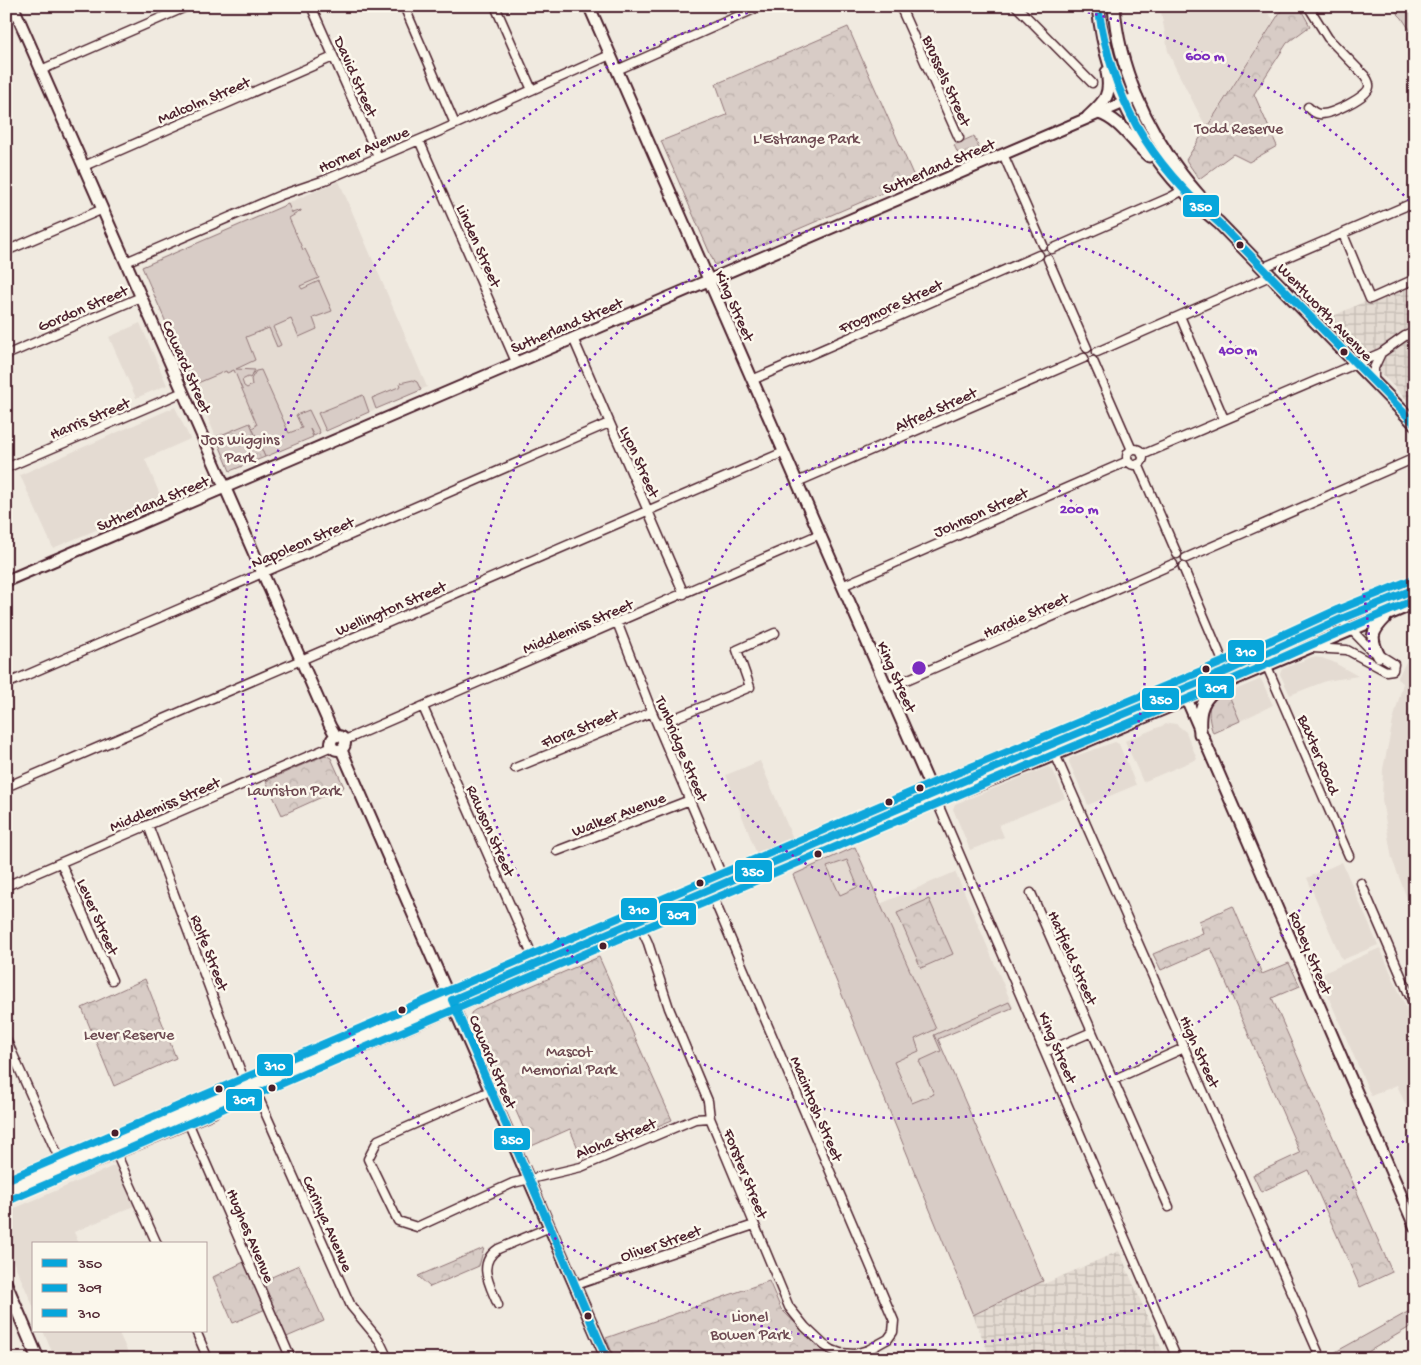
<svg xmlns="http://www.w3.org/2000/svg" width="1421" height="1365" viewBox="0 0 1421 1365" font-family="'Gochi Hand',sans-serif">
<defs>
<pattern id="industrial-grid" width="8" height="8" patternUnits="userSpaceOnUse" patternTransform="scale(1.25)"><rect width="8" height="8" fill="#e4dbd2"/><path d="M0 4h8M4 0v8" fill="none" stroke="#c5bcb4"/></pattern>
<pattern id="forest-crowns" width="20" height="18" patternUnits="userSpaceOnUse" patternTransform="scale(1.25)"><rect width="20" height="18" fill="#d8ccc6"/><path d="M2 6a3 3 0 1 1 6 0M12 15a3 3 0 1 1 6 0" fill="none" stroke="#bbafaa"/></pattern>
</defs>
<rect width="100%" height="100%" fill="#f0eae0"/>
<filter id="ink" filterUnits="userSpaceOnUse"><feTurbulence type="fractalNoise" baseFrequency=".02" numOctaves="2"/><feDisplacementMap in="SourceGraphic" scale="10" xChannelSelector="R" yChannelSelector="G"/><feConvolveMatrix kernelMatrix="1 2 1 2 8 2 1 2 1" color-interpolation-filters="sRGB"/></filter>
<g filter="url(#ink)">
<path fill="#e4dbd2" d="M1160,6H1262L1274,20L1206,127L1175,67L1168,51Z
M339,181L427,387L265,457L250,423L216,437L142,266Z
M140,323L167,385L136,398L109,337Z
M175,407L190,439L145,459L163,502L53,548L20,475Z
M1415,645L1414,776L1415,919L1392,859L1382,800L1383,769L1393,721L1403,683L1397,679Z
M1312,657L1322,658L1333,662L1358,676L1326,681L1290,695L1280,674L1282,669Z
M1261,679L1273,705L1240,721L1228,693Z
M1169,723L1176,724L1186,732L1197,759L1143,782L1125,741Z
M1115,742L1119,744L1136,785L1088,805L1069,762L1070,758Z
M760,761L794,841L758,857L726,775Z
M1048,767L1053,770L1065,798L999,825L1004,837L970,850L953,809L955,804Z
M855,847L880,904L955,872L963,889L1013,1007L938,1039L1043,1281L905,1147L793,874Z
M1342,862L1378,945L1342,960L1307,878Z
M1380,948L1415,1028V1126L1397,1085L1371,1096L1319,975Z
M116,1165L134,1206L74,1232L79,1244H34V1308L6,1245V1212Z
M43,1331H118L131,1359H55Z"/>
<path fill="url(#industrial-grid)" d="M1415,281V408L1327,319L1370,299Z
M1119,1251L1166,1359H991L973,1315L1043,1281L1044,1284Z"/>
<path fill="#d8ccc6" stroke="#917678" fill-rule="evenodd" d="M288,204L292,213L301,210V211L289,218L303,250L305,249L319,278L300,286L302,289L319,281L332,311L313,318L317,329L299,337L291,319L273,327L281,345L277,347L269,328L246,337L255,360L236,369L255,370L250,378L248,377L242,380L244,386L247,388L252,385L251,379L256,371L261,370L289,433L302,428L296,415L309,410L320,433L314,436L310,429L313,437L265,457L252,428L257,425L234,370L227,373L226,371L193,385L142,267Z
M413,380L417,382L421,390L376,409L372,398L401,386L400,383Z
M363,395L369,412L326,431L318,413Z
M855,847L936,1029L915,1039L919,1051L894,1062L912,1103L934,1094L919,1061L941,1051L934,1035L1009,1002L1012,1008L938,1039L1043,1281L973,1315L793,875ZM847,860L858,887L840,895L827,867Z
M1415,1308V1324L1356,1359H1332L1330,1355Z"/>
<path fill="url(#forest-crowns)" stroke="#917678" d="M1284,6H1299L1310,26L1287,43L1254,94L1277,146L1249,162L1233,154L1199,179L1186,160Z
M1390,6H1415V38L1402,18Z
M848,27L915,179L715,265L661,141L727,115L716,84Z
M974,136L980,151L960,158L954,145Z
M250,423L265,457L230,471L216,437Z
M1228,693L1240,721L1213,733C1210,725 1206,708 1213,700C1216,696 1223,695 1228,693Z
M325,755L331,758L344,787L282,815L266,781Z
M929,899L953,954L921,968L897,913Z
M1233,906L1262,974L1289,963L1300,986L1272,998L1392,1272L1360,1287L1308,1170L1261,1192L1253,1175L1300,1153L1211,948L1161,970L1153,954L1203,933L1199,921Z
M599,957L672,1120L582,1158L570,1129L527,1148L524,1141V1129L485,1041C477,1033 471,1024 471,1013L475,1010Z
M145,979L176,1058L114,1086L82,1008Z
M484,1248L479,1266L430,1287L418,1276Z
M248,1260L258,1283L299,1265L324,1321L282,1339L268,1308L233,1323L213,1277Z
M769,1281L781,1309L825,1352L836,1359H615L606,1338Z"/>
<g fill="none" stroke-linecap="round" stroke-linejoin="round">
<g stroke="#4a1f2b" stroke-width="11">
<path id="street" d="M311,6L378,157
M404,6L455,124
M495,6L532,90
M900,6L959,138
M1016,6L1092,83
M1308,6L1328,38L1365,76C1367,79 1370,83 1369,87C1368,97 1331,114 1322,114C1316,115 1312,111 1308,107
M41,70L188,6
M617,70L761,6
M419,140L516,362
M1003,154L1043,245
M84,166L333,57
M1343,234L1370,299L1415,279
M1052,249L1171,197L1183,190
M6,251L103,209
M1048,259L1087,348
M126,262L281,195L325,180L438,132L610,55
M1262,268L1415,202
M1180,316L1224,419
M573,338L684,594
M1097,352L1270,276
M6,355L141,297
M1093,361L1132,450
M752,380L1039,255
M1374,382V368L1381,353
M1127 457a8 8 0 1 1 16 0a8 8 0 1 1-16 0Z
M1142,455L1381,353L1405,336L1415,332
M1138,464L1177,554
M6,468L183,392
M797,482L1084,358
M1186,558L1415,458
M1183,567L1227,671
M842,586L1128,461
M617,622L652,712L725,883
M1312,648L1347,650L1386,671L1393,670L1394,664L1370,649L1341,619
M1266,664L1349,856
M6,684L609,423
M888,688L1173,564
M423,707L536,964
M658,725L750,687L737,650L775,633
M345,740L820,534
M1055,754L1321,1359
M515,768L652,712
M6,787L784,452
M937,802L1177,1359
M148,825L247,1088
M557,851L690,800
M61,863L112,980
M1361,883L1415,1008
M6,886L332,746
M1031,893L1169,1207
M640,926L648,943L669,1008L708,1101L710,1118L789,1307L805,1327L824,1345L832,1350L840,1353L854,1354L868,1350L888,1339L893,1332L894,1321L712,895
M6,1039L63,1167
M1045,1052L1092,1032
M1113,1080L1184,1048
M490,1091L378,1140L368,1159L398,1221L417,1227L513,1183L581,1167L695,1119L710,1118
M256,1092L351,1306L379,1340L388,1359
M188,1122L291,1359
M116,1153L157,1244
M576,1285L754,1225
M498,1305C490,1285 476,1264 498,1249L550,1227
M196,1331L208,1359"/>
</g>
<g stroke="#4a1f2b" stroke-width="14">
<path id="secondary" d="M13,6L330,726L336,736
M589,6L936,800
M6,581L1137,97
M1184,693L1415,1227
M331 743a7 7 0 1 1 14 0a7 7 0 1 1-14 0Z
M341,749L607,1359"/>
</g>
<g stroke="#4a1f2b" stroke-width="15">
<path id="primary" d="M1098,6C1106,92 1152,170 1219,223L1415,424
M1114,6C1118,67 1146,128 1182,175C1190,186 1199,195 1207,205
M1099,113C1121,120 1132,142 1149,156
M1088,117C1104,102 1112,96 1107,72
M1379,656C1370,638 1371,632 1385,618
M1200,734C1199,716 1199,703 1214,691
M835,844L926,805L1041,760L1415,603
M352,1051L519,979
M72,1171L214,1111
M6,1191L944,789L1227,671L1341,619L1415,589
M6,1284L38,1359"/>
</g>
<use href="#street" stroke="#fbf7ec" stroke-width="8"/>
<use href="#secondary" stroke="#fbf7ec" stroke-width="10"/>
<use href="#primary" stroke="#fbf7ec" stroke-width="11"/>
<g stroke="#fbf7ec" stroke-width="11">
<path id="bus-1" d="M1098,6C1112,100 1148,161 1219,223L1415,424
M607,1359L452,1000L944,789L1227,671L1341,619L1415,589"/>
</g>
<g stroke="#fbf7ec" stroke-width="11">
<path id="bus-2" d="M10,1200C407,1030 804,858 1204,692C1274,662 1344,629 1415,600"/>
</g>
<g stroke="#fbf7ec" stroke-width="11">
<path id="bus-3" d="M6,1180L940,780L1223,662L1337,610L1411,580"/>
</g>
<use href="#bus-1" stroke="#07a6db" stroke-width="8"/>
<use href="#bus-2" stroke="#07a6db" stroke-width="8"/>
<use href="#bus-3" stroke="#07a6db" stroke-width="8"/>
</g>
</g>
<g fill="none" stroke="#7b2cbf" stroke-width="2.5" stroke-dasharray="2.5 5">
<circle cx="919" cy="668" r="226"/>
<circle cx="919" cy="668" r="451"/>
<path d="M1414 1130A677 677 0 1 1 772 7M1066 7A677 677 0 0 1 1414 206"/>
</g>
<g fill="#4a1f2b" stroke="#fbf7ec" stroke-width="2">
<circle cx="1240" cy="245" r="4.5"/>
<circle cx="1344" cy="352" r="4.5"/>
<circle cx="1206" cy="669" r="4.5"/>
<circle cx="920" cy="788" r="4.5"/>
<circle cx="889" cy="802" r="4.5"/>
<circle cx="818" cy="854" r="4.5"/>
<circle cx="700" cy="883" r="4.5"/>
<circle cx="603" cy="946" r="4.5"/>
<circle cx="402" cy="1010" r="4.5"/>
<circle cx="272" cy="1088" r="4.5"/>
<circle cx="219" cy="1089" r="4.5"/>
<circle cx="115" cy="1133" r="4.5"/>
<circle cx="588" cy="1316" r="4.5"/>
</g>
<g text-anchor="middle" stroke-width="5" stroke-linejoin="round" paint-order="stroke">
<g font-size="16" fill="#4a1f2b" stroke="#fbf7ec">
<text transform="translate(357 76) rotate(66)" y="6">David Street</text>
<text transform="translate(948 80) rotate(66)" y="6">Brussels Street</text>
<text transform="translate(203 99) rotate(-23)" y="6">Malcolm Street</text>
<text transform="translate(363 148) rotate(-23)" y="6">Horner Avenue</text>
<text transform="translate(938 165) rotate(-23)" y="6">Sutherland Street</text>
<text transform="translate(480 245) rotate(66)" y="6">Linden Street</text>
<text transform="translate(736 305) rotate(66)" y="6">King Street</text>
<text transform="translate(890 305) rotate(-24)" y="6">Frogmore Street</text>
<text transform="translate(82 307) rotate(-23)" y="6">Gordon Street</text>
<text transform="translate(1326 311) rotate(46)" y="6">Wentworth Avenue</text>
<text transform="translate(566 324) rotate(-23)" y="6">Sutherland Street</text>
<text transform="translate(188 366) rotate(66)" y="6">Coward Street</text>
<text transform="translate(935 408) rotate(-24)" y="6">Alfred Street</text>
<text transform="translate(89 417) rotate(-23)" y="6">Harris Street</text>
<text transform="translate(641 461) rotate(66)" y="6">Lyon Street</text>
<text transform="translate(152 502) rotate(-23)" y="6">Sutherland Street</text>
<text transform="translate(980 511) rotate(-24)" y="6">Johnson Street</text>
<text transform="translate(302 541) rotate(-23)" y="6">Napoleon Street</text>
<text transform="translate(390 607) rotate(-23)" y="6">Wellington Street</text>
<text transform="translate(1025 614) rotate(-24)" y="6">Hardie Street</text>
<text transform="translate(577 625) rotate(-23)" y="6">Middlemiss Street</text>
<text transform="translate(898 676) rotate(66)" y="6">King Street</text>
<text transform="translate(579 727) rotate(-22)" y="6">Flora Street</text>
<text transform="translate(683 748) rotate(67)" y="6">Tunbridge Street</text>
<text transform="translate(1320 754) rotate(67)" y="6">Baxter Road</text>
<text transform="translate(164 803) rotate(-23)" y="6">Middlemiss Street</text>
<text transform="translate(618 813) rotate(-21)" y="6">Walker Avenue</text>
<text transform="translate(492 830) rotate(66)" y="6">Rawson Street</text>
<text transform="translate(99 916) rotate(66)" y="6">Lever Street</text>
<text transform="translate(211 952) rotate(69)" y="6">Rolfe Street</text>
<text transform="translate(1312 952) rotate(67)" y="6">Robey Street</text>
<text transform="translate(1074 957) rotate(66)" y="6">Hatfield Street</text>
<text transform="translate(1059 1047) rotate(67)" y="6">King Street</text>
<text transform="translate(1201 1051) rotate(66)" y="6">High Street</text>
<text transform="translate(494 1061) rotate(67)" y="6">Coward Street</text>
<text transform="translate(818 1108) rotate(67)" y="6">Macintosh Street</text>
<text transform="translate(615 1137) rotate(-22)" y="6">Aloha Street</text>
<text transform="translate(747 1173) rotate(68)" y="6">Forster Street</text>
<text transform="translate(329 1223) rotate(66)" y="6">Carinya Avenue</text>
<text transform="translate(252 1235) rotate(67)" y="6">Hughes Avenue</text>
<text transform="translate(660 1242) rotate(-19)" y="6">Oliver Street</text>
</g>
<g font-size="16" fill="#6e4a52" stroke="#fbf7ec">
<text x="1239" y="133">Todd Reserve</text>
<text x="806" y="143">L'Estrange Park</text>
<text x="240" y="444">Jos Wiggins<tspan x="240" dy="18">Park</tspan></text>
<text x="294" y="795">Lauriston Park</text>
<text x="129" y="1039">Lever Reserve</text>
<text x="569" y="1056">Mascot<tspan x="569" dy="18">Memorial Park</tspan></text>
<text x="750" y="1321">Lionel<tspan x="750" dy="18">Bowen Park</tspan></text>
</g>
</g>
<circle cx="919" cy="668" r="8" fill="#7b2cbf" stroke="#fbf7ec" stroke-width="2.5"/>
<g font-size="15" text-anchor="middle" font-weight="bold" fill="#7b2cbf" stroke="#fbf7ec" stroke-width="5" stroke-linejoin="round" paint-order="stroke">
<text x="1205" y="60">600 m</text>
<text x="1238" y="354">400 m</text>
<text x="1079" y="513">200 m</text>
</g>
<g stroke="#fbf7ec" stroke-width="2">
<rect x="1182" y="194" width="38" height="24" rx="5" fill="#07a6db"/>
<rect x="1227" y="639" width="38" height="24" rx="5" fill="#07a6db"/>
<rect x="1197" y="675" width="38" height="24" rx="5" fill="#07a6db"/>
<rect x="1141" y="687" width="39" height="24" rx="5" fill="#07a6db"/>
<rect x="734" y="859" width="39" height="24" rx="5" fill="#07a6db"/>
<rect x="620" y="897" width="38" height="24" rx="5" fill="#07a6db"/>
<rect x="659" y="902" width="38" height="24" rx="5" fill="#07a6db"/>
<rect x="256" y="1053" width="38" height="24" rx="5" fill="#07a6db"/>
<rect x="225" y="1088" width="38" height="24" rx="5" fill="#07a6db"/>
<rect x="493" y="1127" width="38" height="24" rx="5" fill="#07a6db"/>
</g>
<g font-size="14" text-anchor="middle" font-weight="bold" fill="#fff">
<text x="1201" y="211">350</text>
<text x="1246" y="656">310</text>
<text x="1216" y="692">309</text>
<text x="1161" y="704">350</text>
<text x="753" y="876">350</text>
<text x="639" y="914">310</text>
<text x="678" y="919">309</text>
<text x="275" y="1070">310</text>
<text x="244" y="1104">309</text>
<text x="512" y="1144">350</text>
</g>
<rect width="1421" height="1365" fill="none" stroke="#fbf7ec" stroke-width="25"/>
<rect x="12" y="12" width="1396" height="1340" fill="none" stroke="#4a1f2b" stroke-width="2" filter="url(#ink)"/>
<rect x="32" y="1242" width="175" height="90" fill="#fbf7ec" stroke="#b4a19f"/>
<rect x="42" y="1259" width="25" height="8" fill="#07a6db" stroke="#b4a19f"/>
<text x="78" y="1268" font-size="15" fill="#4a1f2b">350</text>
<rect x="42" y="1284" width="25" height="8" fill="#07a6db" stroke="#b4a19f"/>
<text x="78" y="1292" font-size="15" fill="#4a1f2b">309</text>
<rect x="42" y="1309" width="25" height="8" fill="#07a6db" stroke="#b4a19f"/>
<text x="78" y="1318" font-size="15" fill="#4a1f2b">310</text>
</svg>
